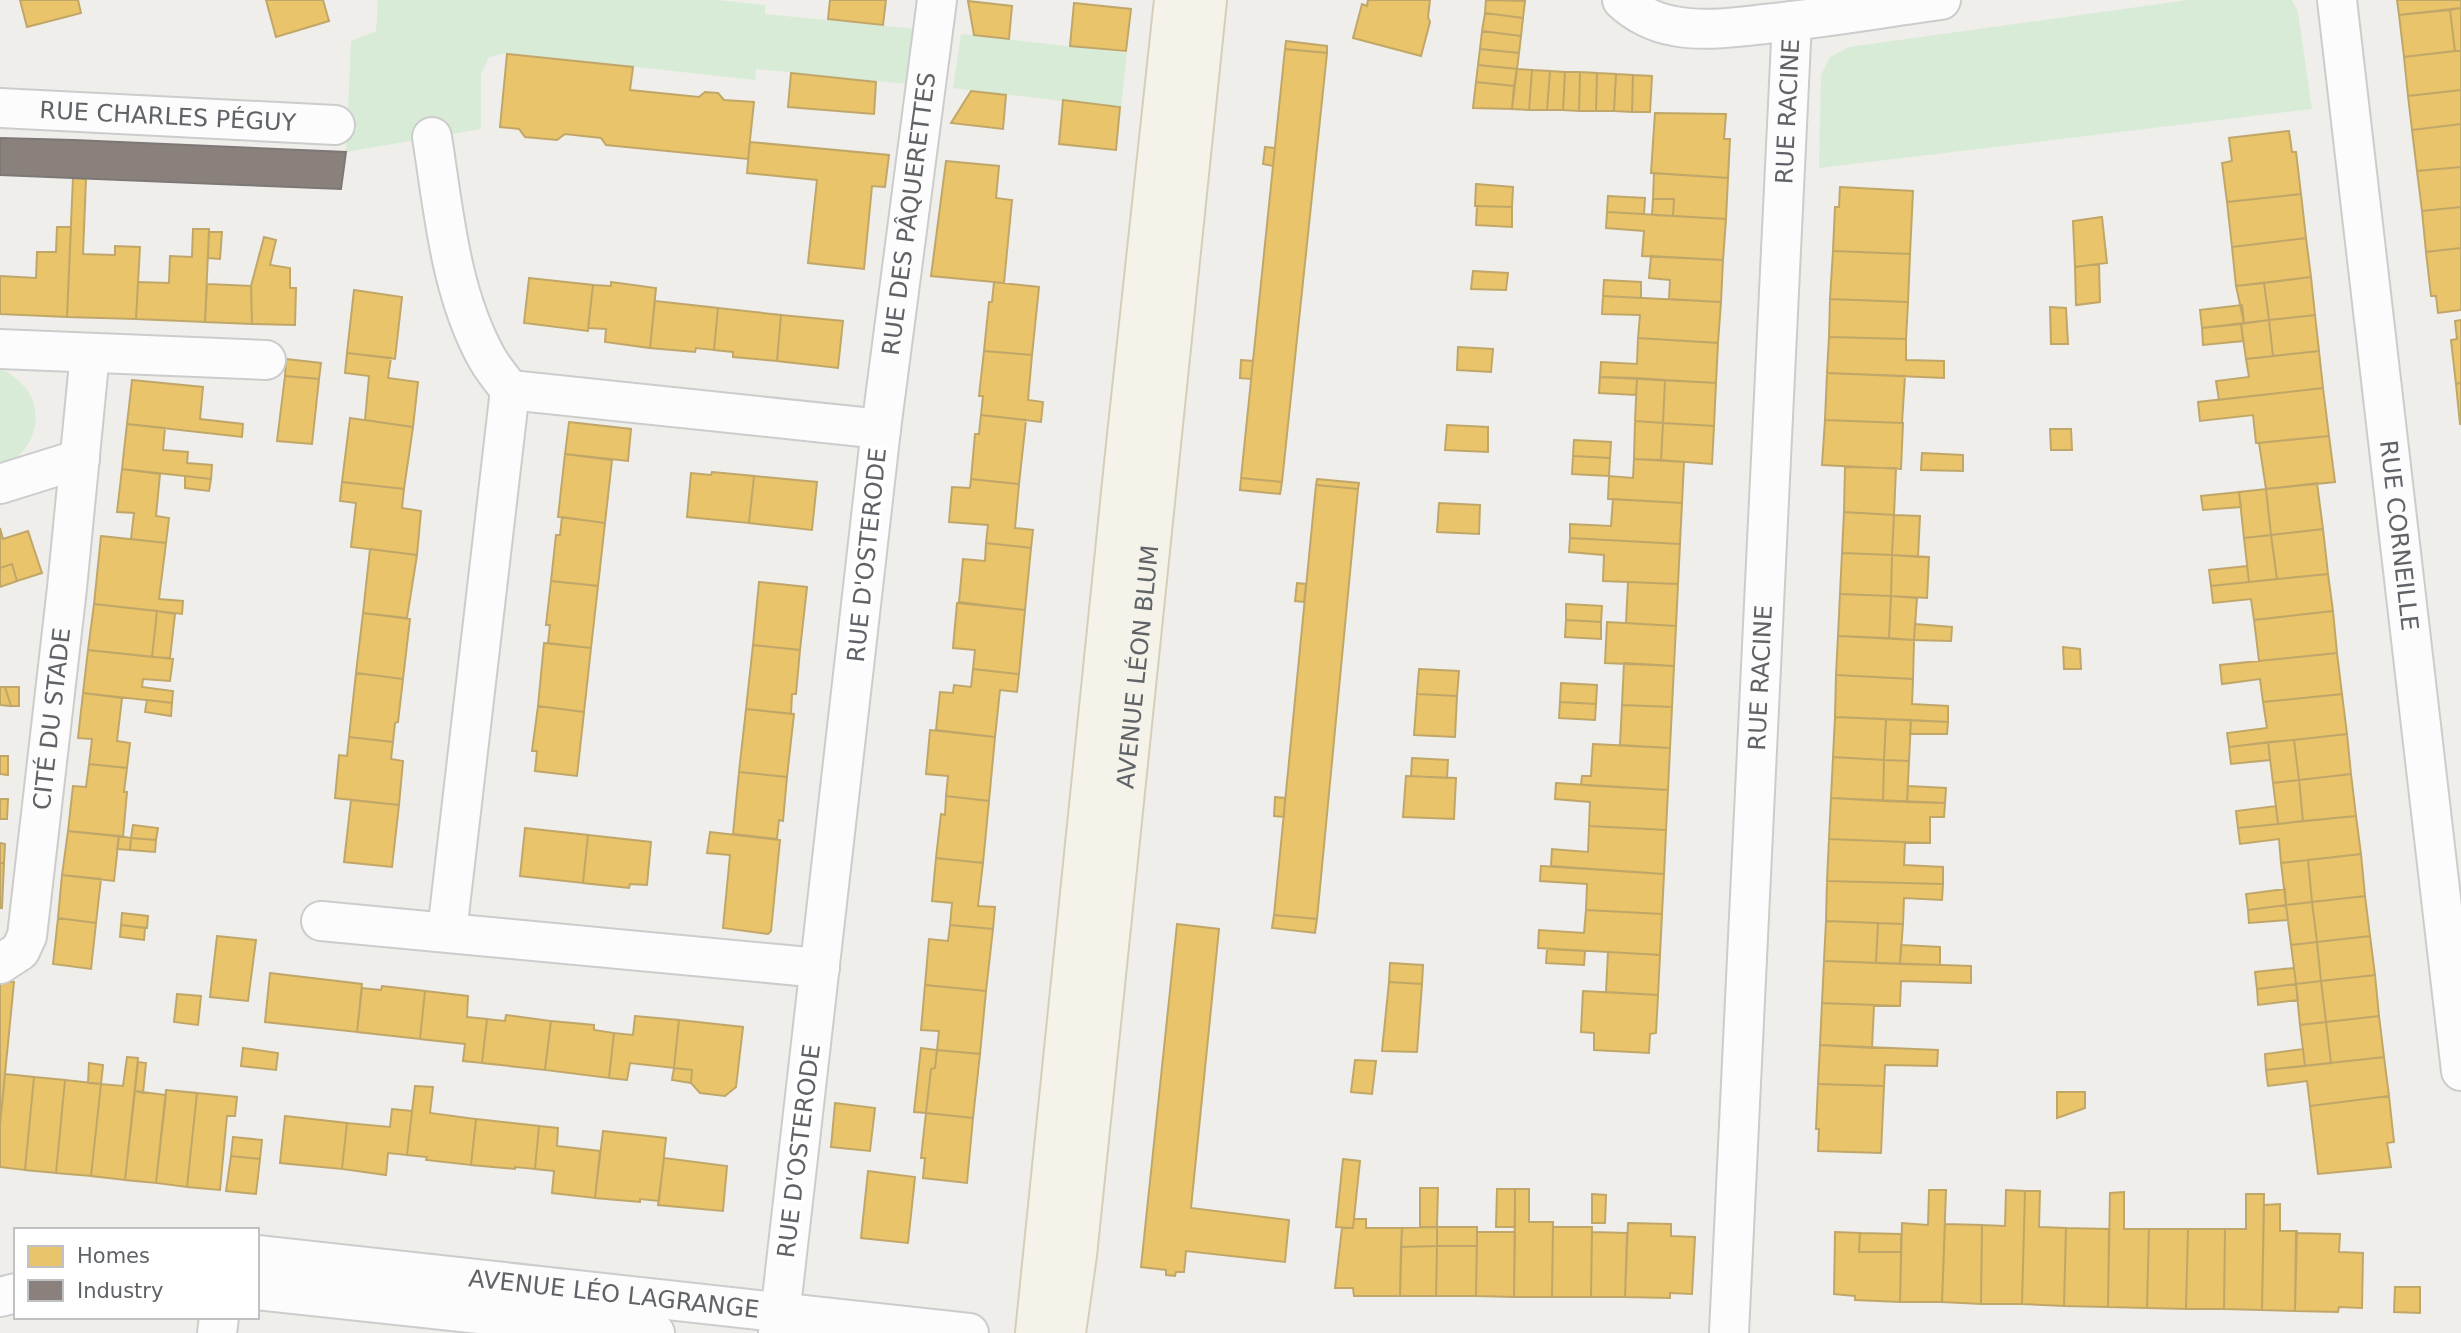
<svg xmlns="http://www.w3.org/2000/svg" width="2461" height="1333" viewBox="0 0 2461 1333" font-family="'DejaVu Sans',sans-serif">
<rect width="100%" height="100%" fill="#efeeea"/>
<path fill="#d8ebd6" d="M378,0H718L765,5V14L916,29L908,84L756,69L755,80L507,53L489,57L481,74V129L346,152L351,41L376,31Z
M2188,0H2292L2298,12L2312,109L1819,168L1821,75L1830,57L1849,47Z
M961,34L1127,53L1121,108L953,88Z
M0,370C8,370 12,376 19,381C49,407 36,455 0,466Z"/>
<path fill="#e9c46a" stroke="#c0a769" stroke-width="2" d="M20,0H78L81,13L27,27Z
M266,0H323L329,21L276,37Z
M830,0H886L883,25L828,19Z
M1368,0H1430L1428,17L1430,22L1421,56L1353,38L1362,4L1367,6Z
M1486,0L1525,1L1523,18L1485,13Z
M2397,0H2461V8L2399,15Z
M968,1L1012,6L1009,39L974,35Z
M1074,3L1131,9L1126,51L1070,46Z
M2461,8V51H2455L2450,10Z
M2450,10L2455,51L2404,57L2399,15Z
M1485,13L1523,18L1521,36L1482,31Z
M1482,31L1521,36L1519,53L1480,49Z
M1286,41L1327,46V53L1285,49Z
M1285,49L1327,53L1282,482L1241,478Z
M1480,49L1519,53L1517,69L1478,65Z
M2455,51H2461V90L2408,96L2404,57Z
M507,54L633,67L630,90L699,97L705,92L718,93L724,100L754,102L748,159L606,145L601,138L565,134L557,140L525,137L519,129L500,127Z
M1478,65L1517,69L1514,86L1476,82Z
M1517,69L1532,70L1529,110L1512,109Z
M1532,70L1550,71L1547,110H1529Z
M1550,71L1565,72L1563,110H1547Z
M1565,72H1580L1579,111L1563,110Z
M1580,72L1597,73L1596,111H1579Z
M791,73L876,82L874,114L788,107Z
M1597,73L1616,74L1614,111H1596Z
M1616,74L1633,75L1632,112L1614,111Z
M1633,75L1652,76L1650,112H1632Z
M1476,82L1514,86L1512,109L1473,108Z
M2461,90V124L2412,130L2408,96Z
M971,91L1006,95L1003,129L951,123Z
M1063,100L1120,107L1116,150L1059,144Z
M1655,113L1726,114L1724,139H1730L1728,178L1651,173Z
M2461,124V167L2417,171L2412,130Z
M2289,131L2292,152H2296L2301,194L2227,202L2222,163L2232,161L2229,138Z
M750,142L889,155L885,187L872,186L864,269L808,263L817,180L747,173Z
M1265,147L1275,148L1273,166L1263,164Z
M946,161L999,166L996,198L1012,200L1004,283L931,276Z
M2461,167V207L2422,211L2417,171Z
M1654,173L1728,178L1726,219L1673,216L1674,199H1653Z
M73,178L86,179L83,254L115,255V246L140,247L136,319L67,317Z
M1476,184L1513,187L1512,207L1475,206Z
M1840,187L1913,191L1910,254L1833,251L1835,207H1839Z
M2301,194L2306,238L2232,247L2227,202Z
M1608,196L1645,198L1644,214L1607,212Z
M1653,199H1674L1673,216L1652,215Z
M1477,206L1512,207V227L1476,225Z
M2461,207V248L2426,252L2422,211Z
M1607,212L1726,219L1723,260L1642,256L1644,231L1606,228Z
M2102,217L2107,263L2075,267L2073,221Z
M57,227H71L67,317L0,314V276L36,278L37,252H56Z
M193,229H209L205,322L136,319L138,282L169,283L170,256L192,257Z
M209,232H222L220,259L208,258Z
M264,237L276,240L270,265L290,268V288H296L295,325L252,324L251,286Z
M2306,238L2311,277L2236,286L2232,247Z
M2461,248V310L2438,313L2436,296H2431L2426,252Z
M1833,251L1910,254L1908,302L1830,299Z
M1651,256L1723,260L1721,302L1669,299L1670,280L1649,278Z
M2099,264L2100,302L2076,305L2075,267Z
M1473,271L1508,273L1506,290L1471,289Z
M2311,277L2315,315L2269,320L2264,283Z
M529,278L593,285L588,331L524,323Z
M1604,280L1641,282V298L1603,296Z
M611,282L656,288L650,348L605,342L606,329L588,328L593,285L611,286Z
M994,282L1039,287L1032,355L984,351L989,302H992Z
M2264,283L2269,320L2244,323L2236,286Z
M207,284L251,286L252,324L205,322Z
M354,290L402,297L395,359L347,353Z
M1603,296L1721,302L1718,343L1638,338L1640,315L1602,314Z
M1830,299L1908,302L1906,339L1829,337Z
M655,301L718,308L714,350L696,348L695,352L650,348Z
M2242,305L2244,323L2202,328L2200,310Z
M2050,307L2066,308L2068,344H2051Z
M718,308L781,315L777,361L733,357V352L714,350Z
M781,315L843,321L838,368L777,361Z
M2315,315L2319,351L2273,356L2269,320Z
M2269,320L2273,356L2246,359L2241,324Z
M2461,320V383L2456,384L2451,340L2457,339L2455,321Z
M2241,324L2243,341L2203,345L2202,328Z
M1829,337L1906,339V360L1944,361V378L1827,373Z
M1638,338L1718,343L1716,383L1600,377L1601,362L1637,364Z
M1458,347L1493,349L1491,372L1457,370Z
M984,351L1032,355L1028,400L1043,402L1041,422L981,415L983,396H979Z
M2319,351L2323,388L2219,400L2216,381L2249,377L2246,359Z
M347,353L391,358L388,378L418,382L413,427L365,420L369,376L345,373Z
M286,359L321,363L319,379L285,376Z
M1241,360L1253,361L1251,379L1240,378Z
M1827,373L1905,376L1902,423L1825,420Z
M285,376L319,379L312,444L277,441Z
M1600,377L1637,378L1636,395L1599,393Z
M1637,378L1665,380L1663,423L1635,421Z
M132,380L203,387L200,419L243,424L242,437L127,424Z
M1665,380L1716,383L1714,426L1663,423Z
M2461,383V424H2460L2456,384Z
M2323,388L2329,436L2256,443L2253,415L2200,421L2198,402Z
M981,415L1026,420L1019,484L971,479L975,434H979Z
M350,418L413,427L404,489L342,482Z
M1825,420L1903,423L1901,469L1822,465Z
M1635,421L1663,423L1661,460L1634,459Z
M569,422L631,429L628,461L565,454Z
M1663,423L1714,426L1712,464L1661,460Z
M127,424L165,428L163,450L188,452L187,463L212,465L211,479L122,469Z
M1447,425L1488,427V452L1445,450Z
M2050,429H2071L2072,450H2051Z
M2329,436L2335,482L2266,489L2259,443Z
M1574,440L1611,442L1610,458L1573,456Z
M1922,453L1963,455V471L1921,470Z
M565,454L612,460L605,523L558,517Z
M1573,456L1610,458L1609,476L1572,474Z
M1634,459L1684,462L1682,503L1608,499L1609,476L1633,478Z
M1845,467L1896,468L1894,515L1844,512Z
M122,469L160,474L156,516L169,518L166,543L131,539L134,513L117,512Z
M712,472L754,476L749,523L687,517L691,473L711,475Z
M185,476L211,479L209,491L185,488Z
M754,476L817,482L812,530L749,523Z
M1241,478L1282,482L1280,494L1240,490Z
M971,479L1019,484L1015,528L1033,530L1031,548L986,543L988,525L949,522L952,487L970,488Z
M1317,479L1359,483L1358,489L1316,485Z
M342,482L404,489L402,508L421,511L417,555L351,547L356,503L340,501Z
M2317,483L2323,529L2271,535L2266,489Z
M1316,485L1358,489L1317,919L1274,915Z
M2266,489L2271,535L2244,538L2239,492Z
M2239,492L2241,507L2203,510L2201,496Z
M1613,499L1682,503L1680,544L1570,538V524L1611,526Z
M1439,503L1480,505L1479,534L1437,532Z
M1844,512L1894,515L1892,555L1842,553Z
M1894,515L1920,516L1918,557L1892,555Z
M562,517L605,523L598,586L551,581L556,535H560Z
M0,528L3,539L28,531L42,573L17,581L12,564L0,568Z
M2323,529L2328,574L2277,579L2271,535Z
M2271,535L2277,579L2249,582L2244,538Z
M101,536L166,543L159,599L183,601L182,614L94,604Z
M1570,538L1680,544L1678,584L1603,581L1604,555L1569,552Z
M986,543L1031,548L1025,610L959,602L963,559L985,561Z
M370,549L417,555L407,618L363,613Z
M1842,553L1892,555L1891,596L1840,594Z
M1892,555L1929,557L1927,598L1891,596Z
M12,564L17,581L0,587V568Z
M2247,566L2249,582L2211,586L2209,570Z
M2328,574L2333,611L2254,620L2251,599L2213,603L2211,586Z
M551,581L598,586L591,648L548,643L550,625H546Z
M759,582L807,587L800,650L753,645Z
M1628,582L1678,584L1676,626L1626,623Z
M1297,583L1306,584L1304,602L1295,601Z
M1840,594L1891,596L1889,638L1838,636Z
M1891,596L1917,598L1914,640L1889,638Z
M957,603L1025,610L1019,674L973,669L975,650L953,648Z
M94,604L157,611L152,657L88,650Z
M1566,604L1602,606L1601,622L1566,620Z
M157,611L175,614L170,658L152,657Z
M2333,611L2337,653L2259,661L2254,620Z
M363,613L410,619L403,679L356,673Z
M1566,620L1601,622V639L1565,637Z
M1607,622L1676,626L1674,666L1605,663Z
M1915,624L1952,627L1951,641L1914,640Z
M1838,636L1914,640L1913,679L1836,675Z
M544,643L591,648L584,712L538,706Z
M753,645L800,650L796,694H792L791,714L746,709Z
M2063,647L2080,649L2081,669H2064Z
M88,650L173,659L170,681L143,679L142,687L173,691L172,703L83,693Z
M2337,653L2342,694L2263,702L2260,679L2222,684L2220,665Z
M1624,663L1674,666L1672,707L1622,705Z
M973,669L1019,674L1017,692L1000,690L995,737L936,730L940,692L953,693L954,685L971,687Z
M1419,669L1459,671L1457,696L1417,694Z
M356,673L403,679L398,722L395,723L393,742L349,737Z
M1836,675L1913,679L1912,704L1948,706V722L1835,717Z
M1561,683L1597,685L1596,704L1560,702Z
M0,687H5L11,706L0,705Z
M5,687H19V706H11Z
M83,693L122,698L117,741L130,743L127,768L89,764L92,739L78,738Z
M1417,694L1457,696L1455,737L1414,735Z
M2342,694L2347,734L2229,747L2227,733L2267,728L2263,702Z
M147,700L172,703L171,716L145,712Z
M1560,702L1596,704L1595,720L1559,718Z
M1622,705L1672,707L1670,748L1620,745Z
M538,706L584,712L577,776L535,771L537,751H532Z
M746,709L794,714L787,777L739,772Z
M1835,717L1886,719L1884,760L1833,757Z
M1886,719L1911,720L1909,761L1884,760Z
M1911,720L1948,722L1947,734H1910Z
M930,730L995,737L989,801L946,796L948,776L926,774Z
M2347,734L2351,774L2299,780L2294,740Z
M349,737L393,742L391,759L403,761L399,805L335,798L339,755L347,756Z
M2294,740L2299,780L2273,783L2268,742Z
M2268,742L2270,760L2231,764L2229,747Z
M1593,744L1670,748L1668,790L1581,785L1582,776H1591Z
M0,756H8V775L0,774Z
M1833,757L1884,760L1883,801L1831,798Z
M1412,758L1448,760L1447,778L1411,776Z
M1884,760L1909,761L1907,802L1883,801Z
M89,764L127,768L124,792H127L123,837L68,831L73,786L86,787Z
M739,772L787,777L783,821L779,820L777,839L733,834Z
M2351,774L2356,816L2303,821L2299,780Z
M1406,776L1456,778L1454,819L1403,817Z
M2299,780L2303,821L2278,824L2273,783Z
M1556,783L1668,790L1666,830L1589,826L1590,802L1555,799Z
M1908,786L1946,788L1945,803L1907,802Z
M946,796L989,801L983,863L936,858L941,814L945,815Z
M1275,797L1285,798L1284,817L1274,816Z
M1831,798L1945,803L1944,817H1930V843L1829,839Z
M0,799H8L7,819H0Z
M351,800L399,805L392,867L344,862Z
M2276,806L2278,824L2238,828L2236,811Z
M2356,816L2361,854L2281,863L2279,839L2240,844L2238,828Z
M133,825L158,828L156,840L131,838Z
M1589,826L1666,830L1664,874L1551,866L1552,849L1588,852Z
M525,828L588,835L583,883L520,876Z
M68,831L119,836L114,881L62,875Z
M710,832L780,840L771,931L768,934L723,928L730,855L707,853Z
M588,835L651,842L647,885L630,884L629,888L583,883Z
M119,836L131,838L130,850L117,849Z
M131,838L156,840L155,852L130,850Z
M1829,839L1905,842L1904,865L1943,867V884L1827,881Z
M0,843L5,844L4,863H0Z
M2361,854L2365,896L2312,902L2308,860Z
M936,858L983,863L978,906L995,907L993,929L950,925L952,903L932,901Z
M2308,860L2312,902L2286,905L2281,863Z
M0,863H4L2,908H0Z
M1541,866L1664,874L1662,914L1586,910L1587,884L1540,881Z
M62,875L101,879L96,923L58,918Z
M1827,881L1943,884L1942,900L1904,898L1903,924L1826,921Z
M2285,889L2286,905L2248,910L2246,894Z
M2365,896L2370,936L2317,942L2312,902Z
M2312,902L2317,942L2291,945L2286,905Z
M2286,905L2288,920L2249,923L2248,910Z
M1586,910L1662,914L1660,955L1538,948L1539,930L1584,933Z
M122,913L148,916L147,928L121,925Z
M1274,915L1317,919L1315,933L1272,928Z
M58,918L96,923L91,969L53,964Z
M1826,921L1878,923L1876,963L1824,961Z
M1878,923L1903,924L1900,964L1876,963Z
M1177,924L1219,929L1191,1208L1289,1220L1285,1262L1186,1251L1184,1272H1176L1175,1276L1166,1275V1270L1141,1267Z
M121,925L145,928L144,940L120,937Z
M950,925L993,929L986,991L925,985L929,939L948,941Z
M217,936L256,940L248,1001L210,997Z
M2370,936L2375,975L2321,981L2317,942Z
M2317,942L2321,981L2296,984L2291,945Z
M1901,945L1940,947V965L1900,964Z
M1547,949L1585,951L1584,965L1546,963Z
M1608,952L1660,955L1658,995L1606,992Z
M1824,961L1971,966V983L1901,981L1900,1006L1822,1003Z
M1390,963L1423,965L1422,984L1389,982Z
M2294,968L2296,984L2257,989L2255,972Z
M270,973L362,984L357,1032L265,1022Z
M2375,975L2379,1016L2326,1022L2321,981Z
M0,981L14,982L0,1125Z
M2321,981L2326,1022L2300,1025L2296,984Z
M1389,982L1422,984L1417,1052L1382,1051Z
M2296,984L2298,1000L2258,1005L2257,989Z
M925,985L986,991L980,1054L937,1050L939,1031L921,1030Z
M382,986L425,991L420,1039L357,1032L362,988L381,990Z
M425,991L468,996L467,1017L487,1019L482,1063L463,1061L465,1044L420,1039Z
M1583,991L1658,995L1656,1033L1650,1034L1649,1053L1594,1050V1033L1581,1032Z
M177,994L201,996L198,1025L174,1022Z
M1822,1003L1874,1005L1872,1048L1820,1045Z
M506,1015L551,1021L545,1070L482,1063L487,1019L505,1021Z
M635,1016L679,1020L674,1068L630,1063L627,1080L609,1078L614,1033L633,1035Z
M2379,1016L2384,1057L2331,1063L2326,1022Z
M679,1020L743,1027L736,1087L725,1096L700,1093L691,1083L692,1070L674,1068Z
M551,1021L594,1025V1030L614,1033L609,1078L545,1070Z
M2326,1022L2331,1063L2305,1066L2300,1025Z
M1820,1045L1938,1050L1937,1066L1885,1065L1884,1086L1818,1084Z
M243,1048L278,1053L276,1070L241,1066Z
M921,1048L937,1050L935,1068L931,1069L926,1113L914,1112Z
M2303,1049L2305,1066L2266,1070L2265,1054Z
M937,1050L980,1054L973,1118L926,1113L931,1069L935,1068Z
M127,1057L138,1058L125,1180L91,1176L101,1084L123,1086Z
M2384,1057L2389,1096L2310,1106L2307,1081L2268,1086L2266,1070Z
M1355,1060L1376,1061L1372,1094L1351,1092Z
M138,1062L146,1063L143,1093L135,1091Z
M89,1063L103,1065L101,1084L88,1083Z
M674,1068L692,1070L691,1083L672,1080Z
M5,1074L34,1077L25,1170L0,1167V1125Z
M34,1077L65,1080L56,1173L25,1170Z
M65,1080L101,1084L91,1176L56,1173Z
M1818,1084L1884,1086L1881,1153L1818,1151L1819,1129H1816Z
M415,1086L433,1087L430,1113L476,1119L471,1165L426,1160L427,1157L407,1155Z
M166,1090L197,1093L187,1187L156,1183Z
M135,1091L166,1095L156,1183L125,1180Z
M2057,1092H2085V1108L2057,1118Z
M197,1093L237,1097L235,1116H227L220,1190L187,1187Z
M2389,1096L2394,1142L2387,1143L2391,1167L2318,1174L2310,1106Z
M835,1103L875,1108L870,1151L831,1147Z
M392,1109L412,1111L407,1155L388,1153L386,1175L342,1169L347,1123L390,1127Z
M926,1113L973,1118L967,1183L923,1178L925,1158H921Z
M285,1116L347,1123L342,1169L280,1163Z
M476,1119L539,1126L535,1169L515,1167V1169L471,1165Z
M539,1126L558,1128L557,1146L600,1151L595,1198L552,1193L554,1171L535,1169Z
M603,1131L666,1138L659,1201L640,1199V1202L595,1198Z
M233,1137L262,1140L260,1159L231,1156Z
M231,1156L260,1159L256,1194L226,1191Z
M664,1158L727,1166L723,1211L658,1205Z
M1343,1159L1360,1161L1353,1228L1336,1227Z
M868,1171L915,1177L908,1243L861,1238Z
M1420,1188H1438L1437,1227H1420Z
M1497,1189H1515V1227H1496Z
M1515,1189H1529V1222H1553L1552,1297H1514Z
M1929,1190H1946L1942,1302H1900L1902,1223L1928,1225Z
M2006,1190L2025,1191L2022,1304H1981L1982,1225L2005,1226Z
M2025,1191H2040L2039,1227L2066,1228L2064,1306L2022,1304Z
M2124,1192V1229H2149L2147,1308L2108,1307L2110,1193Z
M1592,1194L1606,1195L1605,1223H1592Z
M2246,1194H2264L2262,1310L2224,1309L2225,1229H2246Z
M2280,1204V1231H2297L2295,1311L2262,1310L2264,1205Z
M1354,1219H1366V1228H1402L1400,1296H1354L1353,1288H1335L1342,1228H1353Z
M1628,1223L1671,1224V1236L1695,1237L1692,1294L1670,1293V1298L1625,1297Z
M1945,1224L1982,1225L1981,1304L1942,1302Z
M1437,1227H1477V1246H1437Z
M1437,1227V1246L1401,1247L1402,1228Z
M1553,1227H1592L1591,1297H1552Z
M2066,1228L2109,1229L2108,1307L2064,1306Z
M2149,1229H2188L2186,1309L2147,1308Z
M2188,1229H2225L2224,1309H2186Z
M1477,1232H1515L1514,1297L1476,1296Z
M1592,1232L1627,1233L1625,1297H1591Z
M1835,1232L1860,1233L1859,1252H1901L1900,1302L1855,1300V1296L1834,1294Z
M1860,1233L1901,1234V1252H1859Z
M2296,1233L2340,1234L2339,1252L2363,1253L2362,1308L2339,1307L2338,1312L2295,1311Z
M1437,1246L1436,1296H1400L1401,1247Z
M1437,1246H1477L1476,1296H1436Z
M2395,1287H2420V1313L2394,1312Z"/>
<path fill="#8a817c" stroke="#7d7876" stroke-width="2" d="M0,138L74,140L346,152L341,189L242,185L0,175Z"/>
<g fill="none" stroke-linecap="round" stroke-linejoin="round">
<g stroke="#cbcccc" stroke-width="42">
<g id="street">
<path d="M1622,0C1636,13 1655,23 1674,26C1704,32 1736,27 1765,24C1824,18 1882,8 1941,0"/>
<path id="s1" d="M2337,0L2461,1071"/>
<path id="s2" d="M0,108L335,125"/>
<path d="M432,137C444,212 450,293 488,360C494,370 502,380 510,390L447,932"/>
<path d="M0,349L266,360"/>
<path d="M510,390L881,429L778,1333"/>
<path id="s3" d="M881,429L937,0"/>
<path d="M0,484L80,459"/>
<path d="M321,921L820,968"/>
<path id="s4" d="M0,964L20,951L27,936L67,588L90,353"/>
<path id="s5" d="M257,1255L969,1333"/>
<path d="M257,1290L655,1333"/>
<path d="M0,1297L16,1293"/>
<path d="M217,1333L219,1317"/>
<path id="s6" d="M1729,1333L1792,21"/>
</g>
</g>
<g stroke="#d7ceb8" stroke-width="42">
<g id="primary">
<path d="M1035,1333L1125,454L1174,0"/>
<path id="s7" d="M1066,1333L1077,1255L1207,0"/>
</g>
</g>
<use href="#street" stroke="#fdfcfc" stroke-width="38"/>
<use href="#primary" stroke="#f4f2e9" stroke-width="38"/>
</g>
<g text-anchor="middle" stroke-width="7" stroke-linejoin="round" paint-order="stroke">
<g font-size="24" fill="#5f6368" stroke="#fff">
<text dy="8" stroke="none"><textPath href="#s6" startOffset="1223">RUE RACINE</textPath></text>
<text dy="8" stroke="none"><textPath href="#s2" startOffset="168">RUE CHARLES PÉGUY</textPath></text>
<text dy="8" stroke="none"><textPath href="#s3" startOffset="217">RUE DES PÂQUERETTES</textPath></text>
<text dy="8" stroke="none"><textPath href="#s1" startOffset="539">RUE CORNEILLE</textPath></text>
<text transform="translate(867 555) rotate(-84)" y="8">RUE D'OSTERODE</text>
<text dy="8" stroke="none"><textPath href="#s7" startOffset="670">AVENUE LÉON BLUM</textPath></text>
<text dy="8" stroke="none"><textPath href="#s6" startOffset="656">RUE RACINE</textPath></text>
<text dy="8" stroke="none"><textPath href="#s4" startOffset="259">CITÉ DU STADE</textPath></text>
<text transform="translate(799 1151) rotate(-83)" y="8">RUE D'OSTERODE</text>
<text dy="8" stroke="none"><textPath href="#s5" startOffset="359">AVENUE LÉO LAGRANGE</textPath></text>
</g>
</g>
<rect x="14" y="1228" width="245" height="91" fill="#ffffff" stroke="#bfc1c3" stroke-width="2"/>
<rect x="28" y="1246" width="35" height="21" fill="#e9c46a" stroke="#bfc1c3" stroke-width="2"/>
<text x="77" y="1263" font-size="21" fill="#5f6368">Homes</text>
<rect x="28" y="1280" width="35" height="21" fill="#8a817c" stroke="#bfc1c3" stroke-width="2"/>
<text x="77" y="1298" font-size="21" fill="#5f6368">Industry</text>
</svg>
